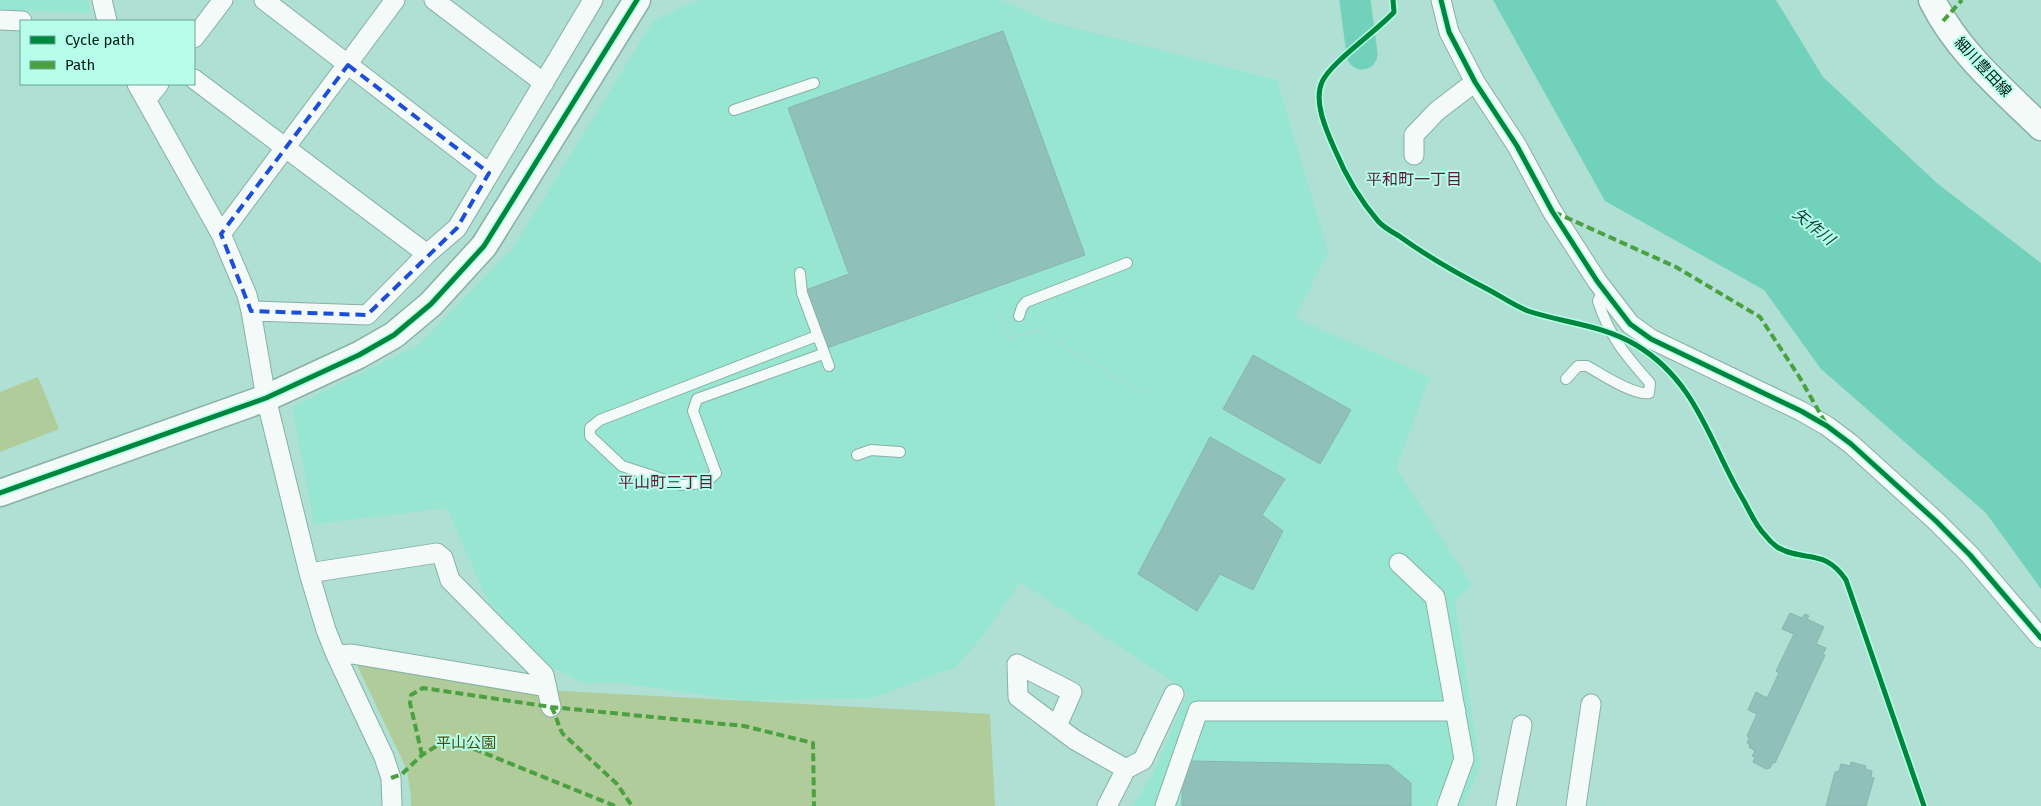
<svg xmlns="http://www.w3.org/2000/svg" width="2041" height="806" viewBox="0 0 2041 806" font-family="'Fira Sans','Noto Sans JP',sans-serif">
<rect width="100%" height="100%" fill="#afe0d3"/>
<path fill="#97e6d1" d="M0,0H88L91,13L0,10Z
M698,0H1001L1048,21L1277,80L1328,252L1295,318L1430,377L1396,468L1472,585L1455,601L1480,767L1463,806H1132L1153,774L1187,694L1175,683L1020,582L986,632L956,667L872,698L746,701L620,683H583L546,664L488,602L447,508L314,524L292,407L419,345L513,248L653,21Z"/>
<path fill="#b0cc9b" d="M38,377L59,429L0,452V392Z
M355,661L543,690L990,714L995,806H411V797L407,770Z"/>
<path fill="#72d1ba" d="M1493,0H1776L1823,77L1938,184L2041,263V589L1986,513L1821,369L1764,290L1605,201Z"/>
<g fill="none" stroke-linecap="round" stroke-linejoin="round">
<path stroke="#72d1ba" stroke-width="31" d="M1355,0L1362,54"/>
</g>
<path fill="#90c0ba" stroke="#8ab4ae" d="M1003,31L1085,255L827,348L806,290L849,274L788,108Z
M1253,355L1351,410L1320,464L1223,409Z
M1210,437L1285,479L1262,515L1283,531L1253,590L1220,574L1197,611L1138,574Z
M1790,613L1802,618L1805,614L1809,616L1807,619L1824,627L1816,644L1826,648L1823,654L1825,655L1775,763L1773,762L1770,768L1766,769L1753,762L1755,757L1752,756L1755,751L1749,747L1750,745L1747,743L1749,738L1747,736L1757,714L1748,710L1756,692L1767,698L1779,673L1776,671L1794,634L1782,629Z
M1191,761L1389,765L1411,783V806H1182V774Z
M1851,762L1866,766L1865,769L1872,771L1871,777L1874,778L1866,806H1826L1835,772L1839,771L1841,764L1850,766Z"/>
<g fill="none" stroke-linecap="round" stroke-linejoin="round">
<g stroke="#88b0a6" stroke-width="12">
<path id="lane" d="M734,110L814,83
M800,273L802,293L829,366
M1019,316L1022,307L1026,302L1127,263
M814,337L600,420L590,428V436L622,466L681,485L705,483L716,473L693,411L697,399L820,355
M1566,379L1578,366H1587C1601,374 1634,396 1649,393L1650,383C1626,356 1609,336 1598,301L1603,289
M857,455L871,450L900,452"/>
</g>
<g stroke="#88b0a6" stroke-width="21">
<path id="street" d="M102,0L107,21
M264,0L489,173
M434,0L544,83
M1441,0L1449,32L1475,82L1517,146L1552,211L1597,281L1630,324L1651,339L1801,411L1827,426L1851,444L1936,521L1970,555L2041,638
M0,20L22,21
M194,38L223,0
M194,79L427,254
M137,84L221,234L247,295L251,311L266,398L309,573L326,630L336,655L384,757L391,778L392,806
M146,100L159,84
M1414,155V135L1437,111L1475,82
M221,234L395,0
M251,311L367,315L427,254L457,228L593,0
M1399,563L1435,597L1464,759L1447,806
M309,573L437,553L443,558L450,580L544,675L551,707
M336,655L352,654L547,687
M1057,726L1072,692L1017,664L1018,697L1075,740L1126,769
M1107,806L1126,769L1143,760L1174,694
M1165,806L1198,711H1456
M1506,806L1522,725
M1576,806L1591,704"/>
</g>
<g stroke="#88b0a6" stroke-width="29">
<path id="secondary" d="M1932,0C1957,51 2001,88 2041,127
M0,493L266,398L359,355L394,335L431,304L484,246L637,0"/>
</g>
<path stroke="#c0cfcb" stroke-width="3" stroke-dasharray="1 4" stroke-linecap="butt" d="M1001,313L1009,339L1036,330L1144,393"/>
<use href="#lane" stroke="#f3faf8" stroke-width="10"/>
<use href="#street" stroke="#f3faf8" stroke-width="19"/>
<use href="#secondary" stroke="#f3faf8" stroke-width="26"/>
<path stroke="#4ba140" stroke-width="4" stroke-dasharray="8 4" stroke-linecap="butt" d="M1943,21L1962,0
M1554,212L1676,267L1760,317L1800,378L1826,424
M551,707C557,715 557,725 563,734L617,784L632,806
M422,755L410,703L411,695L423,688L551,707L744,726L813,743L814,806
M391,778L402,774L422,755L443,742L462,744L615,806"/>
<g stroke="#b7feea" stroke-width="8">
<path id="cycleway" d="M1393,0L1394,12C1377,31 1330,63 1322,82C1313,102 1327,132 1335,150C1345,174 1360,200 1378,221C1383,227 1392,232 1399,236C1428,257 1458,274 1489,290C1502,297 1515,306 1528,311C1564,323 1603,325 1636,345C1698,382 1710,445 1744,501C1750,512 1756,526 1765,535C1768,539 1773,544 1777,547C1804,563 1824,547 1846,580L1924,806
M1441,0L1449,32L1475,82L1517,146L1552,211L1597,281L1630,324L1651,339L1801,411L1827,426L1851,444L1936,521L1970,555L2041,638
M0,493L266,398L359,355L394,335L431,304L484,246L637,0"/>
</g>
<use href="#cycleway" stroke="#00873e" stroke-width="5"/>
</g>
<path fill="none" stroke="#1d4ed8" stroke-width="4" stroke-dasharray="10 6" stroke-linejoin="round" d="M348,65L489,173L457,228L367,315L251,311L221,234Z"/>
<g text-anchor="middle" stroke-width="4" stroke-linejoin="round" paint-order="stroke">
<g font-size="15" fill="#001c16" stroke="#b7feea">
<text transform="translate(1983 67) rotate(47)" y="5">細川豊田線</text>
</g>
<g font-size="15" fill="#494f0d" stroke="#b7feea">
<text x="466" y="748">平山公園</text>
</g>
<g font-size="16" fill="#5b1b39" stroke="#b7feea">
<text x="1414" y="185">平和町一丁目</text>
<text x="666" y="488">平山町三丁目</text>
</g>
<g font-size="16" font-style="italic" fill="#114438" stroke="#b7feea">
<text transform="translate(1814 226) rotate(39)" y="6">矢作川</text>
</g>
</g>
<rect x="20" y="20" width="175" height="65" fill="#b7feea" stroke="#6ea495"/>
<rect x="30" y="36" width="25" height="8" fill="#00873e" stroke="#6ea495"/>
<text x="65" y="45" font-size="15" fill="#001c16">Cycle path</text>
<rect x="30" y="61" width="25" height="8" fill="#4ba140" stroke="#6ea495"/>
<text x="65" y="70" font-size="15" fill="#001c16">Path</text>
</svg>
